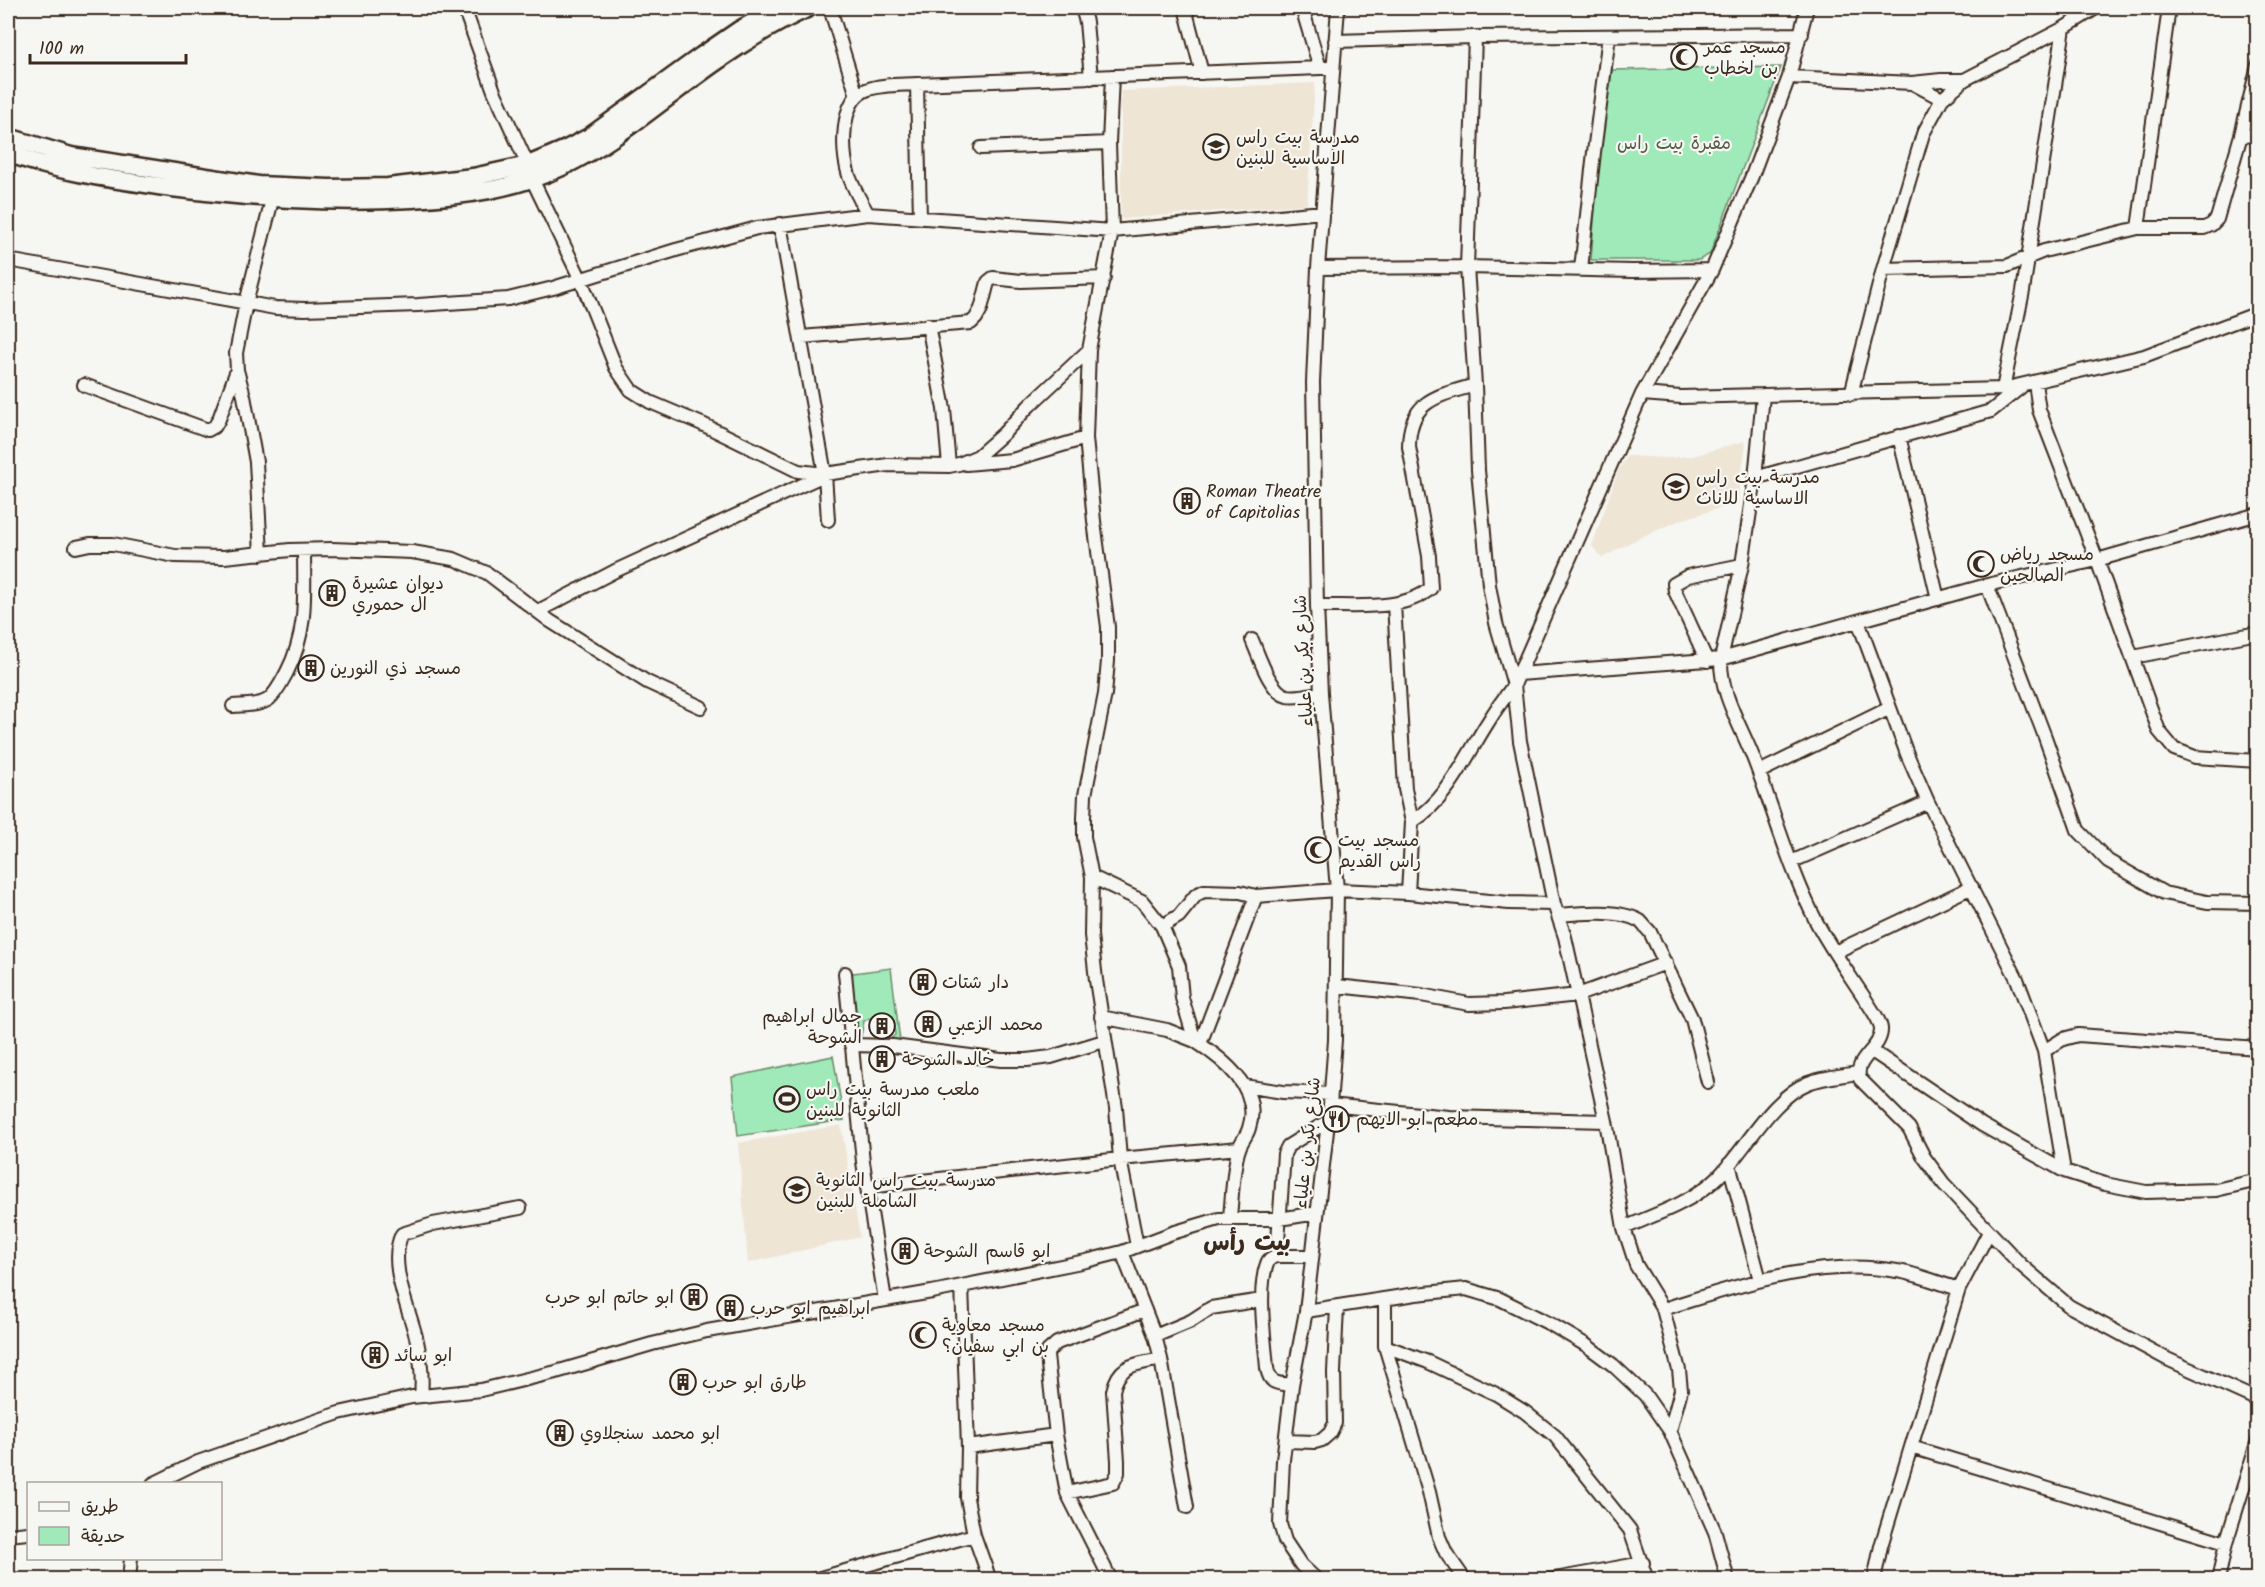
<svg xmlns="http://www.w3.org/2000/svg" width="2265" height="1587" viewBox="0 0 2265 1587" font-family="Kalam,'Playpen Sans Arabic',sans-serif">
<rect width="100%" height="100%" fill="#f6f6f2"/>
<filter id="ink" filterUnits="userSpaceOnUse"><feTurbulence type="fractalNoise" baseFrequency=".0167" numOctaves="2"/><feDisplacementMap in="SourceGraphic" scale="12" xChannelSelector="R" yChannelSelector="G"/><feConvolveMatrix kernelMatrix="1 2 1 2 8 2 1 2 1" color-interpolation-filters="sRGB"/></filter>
<g filter="url(#ink)">
<path fill="#eee5d5" d="M1315,83L1307,204L1121,219V91Z
M1744,441L1746,444L1737,503L1680,520L1637,539L1602,558L1592,546L1618,471L1627,456L1666,458L1693,456Z
M841,1125L860,1237L748,1263L738,1143Z"/>
<path fill="#a0eab9" stroke="#6e8a6c" stroke-width="1.5" d="M1781,67L1710,254L1699,260H1591L1599,155L1612,70Z
M891,968L900,1041L886,1042L895,1035L893,1016L870,1018L864,1021L861,1036L854,1037L846,974Z
M833,1056L844,1120L738,1136L732,1077Z"/>
<g fill="none" stroke-linecap="round" stroke-linejoin="round">
<g stroke="#3b2a1e" stroke-width="16">
<path id="minor" d="M464,8L494,91L528,165
M830,8L857,96
M1082,8L1086,22L1091,78
M1185,8L1202,73
M1302,8L1320,68H1328
M1335,41L1475,37L1802,34
M1112,76L1109,143L1112,231L1089,350L1086,438L1094,521L1108,627V661L1105,694L1085,795L1084,818V837L1092,877L1091,935L1096,980L1116,1108L1120,1159L1137,1246
M1789,77L1912,83L1941,80H1964
M1912,83L1942,99
M917,84L920,218
M2241,135L2258,136
M981,148L1109,143
M532,179L581,280L616,368L631,390L650,402L702,424L798,471L825,474L888,465L949,466L959,464L978,456L1003,434L1029,406L1089,350
M868,214C861,202 854,189 849,176C842,153 839,101 866,90C881,84 901,85 917,84L1320,68
M780,224L825,474L828,520
M2138,228L2169,8
M8,260L275,308L305,309L418,305L508,299L553,288L676,250L757,228L868,214L1112,231L1323,212
M1318,268L1467,267L1632,271L1712,270
M1581,269L1594,152L1609,36
M1883,269L2007,266L2044,251L2138,228H2204L2211,225L2217,219L2241,135L2258,65
M928,325L944,409L949,466
M801,337L971,323L976,318L981,309L988,282L993,278L1021,281L1104,278
M2035,383L2039,410L2097,560L2159,731L2174,749L2195,757L2258,761
M84,385L208,430L215,426L219,419L237,370
M2003,389L2023,291L2064,28
M1642,394L1681,397L1763,395L1755,478L1742,565L1721,659C1720,694 1741,726 1753,757C1775,813 1790,871 1817,923C1834,955 1857,985 1876,1016C1878,1020 1881,1025 1881,1029C1882,1049 1852,1060 1860,1079L1909,1128L1924,1157L1944,1184L2021,1265L2069,1306L2167,1359L2258,1400
M1851,394L1883,269L1923,134L1942,99L1964,80L2064,28L2096,8
M1763,395L2003,389L2144,356L2258,313
M1899,436L1938,599
M966,464L1012,460L1086,438
M1755,478L1991,411L2021,387
M2258,514L2097,560L1987,585L2045,737L2078,830L2108,861L2164,893L2207,902L2258,903
M76,547L90,544H113L175,556L224,557L290,550L332,549L412,552L454,559L487,573L550,621L647,682L701,707
M261,554L256,462L244,396L237,370L236,353L246,303L272,200
M1394,604L1405,789L1412,822L1408,893
M1317,606C1352,605 1404,612 1431,588L1429,556L1409,447C1409,400 1437,396 1475,385
M538,611L615,571L824,475
M1858,621L1907,754L1928,802L2017,979L2044,1051
M1252,640C1259,656 1270,692 1287,696C1298,698 1310,694 1321,693
M2133,657L2258,633
M1707,661L1675,591L1674,584L1688,576L1742,565
M1519,674L1721,659L1987,585
M233,706C244,705 260,706 269,699C277,692 282,681 287,672C308,631 304,594 304,550
M1759,772L1890,708
M1412,822C1449,799 1467,754 1490,719C1497,707 1506,696 1514,685L1496,623L1489,585L1478,470L1475,385L1467,267L1475,37
M1791,862L1928,802
M1092,877L1142,901L1162,926L1179,966L1182,998L1195,1041C1223,1059 1262,1089 1249,1128C1247,1136 1241,1141 1239,1149C1233,1165 1232,1199 1230,1217
M1558,915C1580,913 1619,909 1640,921C1643,924 1647,929 1650,932L1692,1019L1708,1082
M1162,926L1179,916L1196,895L1204,891L1240,892L1256,896L1337,890L1408,893L1509,903L1554,904
M1835,952L1972,887
M845,973L863,1162L885,1300
M1337,986L1421,995L1469,1004L1504,1003L1578,995L1666,963
M1101,1017L1167,1030L1195,1041
M1200,1044L1256,896
M851,1045L893,1046L1001,1060H1027L1051,1057L1104,1041
M1872,1051L1982,1125L2064,1171L2105,1184L2146,1192L2216,1190L2258,1180
M1244,1086L1283,1092L1330,1094
M1330,1105L1449,1117L1606,1121
M1729,1164L1760,1280
M2064,1171L2044,1051L2063,1039L2078,1035L2258,1048
M867,1187L1120,1159L1239,1148
M1624,1228C1656,1214 1691,1203 1717,1178C1745,1151 1771,1098 1808,1083C1824,1077 1841,1076 1857,1073
M1122,1252L1155,1336L1161,1359L1187,1507
M1277,1256C1272,1257 1268,1259 1267,1264C1257,1289 1265,1341 1267,1368C1270,1385 1277,1383 1292,1385
M1312,1256H1277L1284,1154L1288,1146L1328,1121
M1385,1300V1346L1429,1492L1439,1537L1446,1553L1465,1580
M1663,1309C1738,1286 1818,1257 1897,1271C1918,1274 1938,1283 1959,1289
M1306,1311L1416,1294L1466,1289L1500,1299L1552,1325L1586,1345L1613,1365L1645,1395L1670,1431L1715,1532L1728,1580
M1155,1336L1191,1321L1211,1308L1262,1300
M1385,1346L1428,1362L1496,1394L1525,1412L1555,1436L1630,1530L1647,1580
M421,1396C423,1377 421,1360 417,1341C410,1310 387,1264 402,1234L433,1224L520,1208
M1670,1431L1681,1390L1679,1370L1663,1309L1636,1265L1624,1228L1606,1121L1565,937L1554,904L1520,741L1514,685L1642,394L1712,270L1752,176L1789,77L1807,8
M1286,1441L1315,1442L1322,1440L1330,1433L1335,1423L1334,1372L1337,1307
M968,1447L1056,1435
M1911,1447L2226,1543
M153,1484L198,1462L339,1413L412,1397L481,1390L556,1372L652,1344L707,1331L932,1292L1086,1261L1122,1252L1172,1233L1219,1219H1279L1317,1213
M1067,1493L1113,1483L1118,1473V1461L1113,1391C1119,1362 1137,1365 1161,1359
M8,1535L28,1533
M974,1535L990,1580
M129,1580L131,1558
M813,1580L974,1535L967,1498L968,1447L962,1286
M1111,1580L1067,1493L1056,1435L1047,1356L1048,1351L1057,1343L1145,1310
M1317,1580L1301,1565L1285,1541L1280,1524L1283,1460L1292,1385L1306,1311L1330,1105L1335,1040L1337,890L1321,693L1317,606L1313,382L1318,268L1338,8
M1549,1580L1643,1563
M1874,1580L1881,1546L1959,1289L1989,1232
M2218,1580L2226,1543L2258,1440"/>
</g>
<g stroke="#3b2a1e" stroke-width="21">
<path id="major" d="M8,137L71,156L258,185L329,188L388,187L473,177L528,165L566,149L589,137L701,56L739,30L779,8
M8,153C59,173 117,180 172,188C253,198 329,204 412,199C463,196 515,189 562,167C603,148 639,119 675,92C717,60 761,29 809,8"/>
</g>
<use href="#minor" stroke="#f6f6f2" stroke-width="12"/>
<use href="#major" stroke="#f6f6f2" stroke-width="16"/>
</g>
</g>
<defs>
<g id="mosque-ring" transform="scale(1.35)"><circle r="9.5" fill="#f6f6f2" stroke="#3b2a1e" stroke-width="1.5"/><path d="M3.5-4.9A6 6 0 1 0 3.5 4.9A5 5 0 1 1 3.5-4.9Z" fill="#3b2a1e"/></g>
<g id="school-ring" transform="scale(1.35)"><circle r="9.5" fill="#f6f6f2" stroke="#3b2a1e" stroke-width="1.5"/><path d="M0-5L7-2L0 1L-7-2ZM-4 1L0 2.5L4 1V4Q0 6-4 4Z" fill="#3b2a1e"/></g>
<g id="building-ring" transform="scale(1.35)"><circle r="9.5" fill="#f6f6f2" stroke="#3b2a1e" stroke-width="1.5"/><path d="M-4-6H4V6H1V3H-1V6H-4ZM-2.5-4.3h1.7v1.8h-1.7ZM.8-4.3h1.7v1.8H.8ZM-2.5-1h1.7V.8h-1.7ZM.8-1h1.7V.8H.8Z" fill="#3b2a1e"/></g>
<g id="stadium-ring" transform="scale(1.35)"><circle r="9.5" fill="#f6f6f2" stroke="#3b2a1e" stroke-width="1.5"/><path d="M0-5a6.5 5 0 1 0 0 10a6.5 5 0 1 0 0-10ZM-3.5-1.8h7v3.6h-7Z" fill="#3b2a1e"/></g>
<g id="restaurant-ring" transform="scale(1.35)"><circle r="9.5" fill="#f6f6f2" stroke="#3b2a1e" stroke-width="1.5"/><path d="M-5-6h1v4h1v-4h1v4h1v-4h1v5L-1.5 .5V6h-2V.5L-5-1ZM5-6V6H3V1.5H1.5Q1.5-4 5-6Z" fill="#3b2a1e"/></g>
</defs>
<g fill-rule="evenodd">
<use href="#mosque-ring" x="1684" y="57"/>
<use href="#school-ring" x="1216" y="147"/>
<use href="#school-ring" x="1676" y="487"/>
<use href="#building-ring" x="1187" y="501"/>
<use href="#mosque-ring" x="1981" y="564"/>
<use href="#building-ring" x="332" y="593"/>
<use href="#building-ring" x="311" y="668"/>
<use href="#mosque-ring" x="1318" y="850"/>
<use href="#building-ring" x="923" y="982"/>
<use href="#building-ring" x="928" y="1024"/>
<use href="#building-ring" x="882" y="1026"/>
<use href="#building-ring" x="882" y="1059"/>
<use href="#stadium-ring" x="787" y="1099"/>
<use href="#restaurant-ring" x="1336" y="1119"/>
<use href="#school-ring" x="797" y="1190"/>
<use href="#building-ring" x="905" y="1251"/>
<use href="#building-ring" x="694" y="1297"/>
<use href="#building-ring" x="730" y="1308"/>
<use href="#mosque-ring" x="923" y="1335"/>
<use href="#building-ring" x="375" y="1355"/>
<use href="#building-ring" x="683" y="1382"/>
<use href="#building-ring" x="560" y="1433"/>
</g>
<g text-anchor="middle" stroke-width="4.5" stroke-linejoin="round" paint-order="stroke">
<g font-size="18" fill="#3b2a1e" stroke="#f6f6f2" text-anchor="start">
<text x="1704" y="53">مسجد عمر<tspan x="1704" dy="21">بن لخطاب</tspan></text>
<text x="1236" y="143">مدرسة بيت راس<tspan x="1236" dy="21">الاساسية للبنين</tspan></text>
<text x="1696" y="483">مدرسة بيت راس<tspan x="1696" dy="21">الاساسية للاناث</tspan></text>
<text x="1206" y="497">Roman Theatre<tspan x="1206" dy="21">of Capitolias</tspan></text>
<text x="2000" y="560">مسجد رياض<tspan x="2000" dy="21">الصالحين</tspan></text>
<text x="352" y="589">ديوان عشيرة<tspan x="352" dy="21">ال حموري</tspan></text>
<text x="330" y="674">مسجد ذي النورين</text>
<text x="1338" y="846">مسجد بيت<tspan x="1338" dy="21">راس القديم</tspan></text>
<text x="942" y="988">دار شتات</text>
<text x="862" y="1022" text-anchor="end">جمال ابراهيم<tspan x="862" dy="21">الشوحة</tspan></text>
<text x="948" y="1030">محمد الزعبي</text>
<text x="902" y="1065">خالد الشوحة</text>
<text x="806" y="1095">ملعب مدرسة بيت راس<tspan x="806" dy="21">الثانوية للبنين</tspan></text>
<text x="1356" y="1125">مطعم ابو الايهم</text>
<text x="816" y="1186">مدرسة بيت راس الثانوية<tspan x="816" dy="21">الشاملة للبنين</tspan></text>
<text x="924" y="1257">ابو قاسم الشوحة</text>
<text x="674" y="1303" text-anchor="end">ابو حاتم ابو حرب</text>
<text x="750" y="1314">ابراهيم ابو حرب</text>
<text x="942" y="1331">مسجد معاوية<tspan x="942" dy="21">بن ابي سفيان؟</tspan></text>
<text x="394" y="1361">ابو سائد</text>
<text x="702" y="1388">طارق ابو حرب</text>
<text x="580" y="1439">ابو محمد سنجلاوي</text>
</g>
<g font-size="18" fill="#545a45" stroke="#f6f6f2">
<text x="1674" y="149">مقبرة بيت راس</text>
</g>
<g font-size="18" fill="#3b2a1e" stroke="#f6f6f2">
<text transform="translate(1303 661) rotate(-93)" y="6">شارع بكر بن علياء</text>
<text transform="translate(1307 1143) rotate(-84)" y="6">شارع بكر بن علياء</text>
</g>
<g font-size="24" font-weight="bold" fill="#3b2a1e" stroke="#f6f6f2">
<text x="1247" y="1250">بيت رأس</text>
</g>
</g>
<rect width="2265" height="1587" fill="none" stroke="#f6f6f2" stroke-width="30"/>
<rect x="15" y="15" width="2235" height="1557" fill="none" stroke="#3b2a1e" stroke-width="2" filter="url(#ink)"/>
<rect x="27" y="1482" width="195" height="78" fill="#f6f6f2" stroke="#aba49d" stroke-width="1.5"/>
<rect x="39" y="1502" width="30" height="9" fill="#f6f6f2" stroke="#aba49d" stroke-width="1.5"/>
<text x="81" y="1512" font-size="18" fill="#3b2a1e">طريق</text>
<rect x="39" y="1527" width="30" height="18" fill="#a0eab9" stroke="#aba49d" stroke-width="1.5"/>
<text x="81" y="1542" font-size="18" fill="#3b2a1e">حديقة</text>
<path d="M30 54v9h156v-9" fill="none" stroke="#3b2a1e" stroke-width="3"/>
<text x="39" y="54" font-size="18" fill="#3b2a1e" stroke="#f6f6f2" stroke-width="4.5" paint-order="stroke">100 m</text>
</svg>
